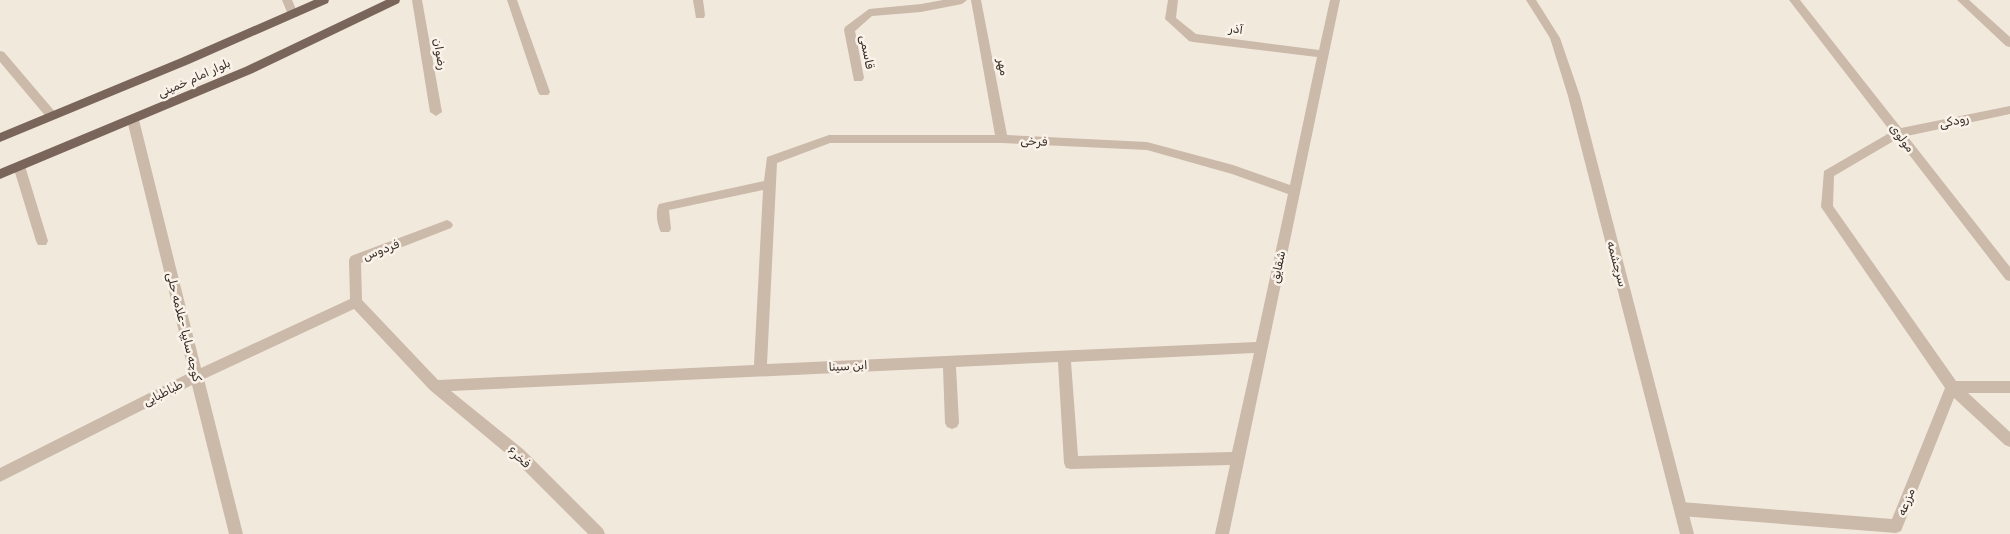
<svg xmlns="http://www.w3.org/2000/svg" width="2010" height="534" viewBox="0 0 2010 534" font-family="Rubik,'Noto Sans Arabic',sans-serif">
<rect width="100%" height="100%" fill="#f2e9dd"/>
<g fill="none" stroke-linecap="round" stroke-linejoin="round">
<path fill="#cbb9a9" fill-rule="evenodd" d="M282,0H292L298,14L297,17H289Z
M412,0H422L442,112L436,116L430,112Z
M507,0H517L550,92L548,95H540L538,92Z
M693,0H703L705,15L704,18H696Z
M943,0H967L962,4L921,12L872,16L855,31L864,78L862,81H854L844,30L845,27L869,9L921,4Z
M971,0H981L1007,135L1147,142L1233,165L1290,185L1317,57L1193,42L1189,41L1165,19L1168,0H1178L1176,18L1196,34L1319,50L1330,0H1340L1229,534H1215L1230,465L1071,469L1066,468L1064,463L1058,362L956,367L959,423L957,427L952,429L947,427L945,423L943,368L451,391L524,450L603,529L605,534H588L514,460L430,390L354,309L204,379L243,534H229L192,385L0,482V468L189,373L127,120L129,117H137L139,120L201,368L350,299L349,260L351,256L447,220L451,222L453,225L451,228L361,263L362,300L438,380L754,365L763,190L669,210L671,229L669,232H661C657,225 655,211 659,204L764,181L767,157L829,135H995ZM830,143H1002L1147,150L1232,174L1288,194L1256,342L767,364L777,163ZM1254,353L1232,452L1078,456L1071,362Z
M1789,0H1800L1901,128L2010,106V114L1907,136L2010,267V281L2006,280L1897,139L1834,176L1833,206L1956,381H2010V393H1968L2010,432V447L2005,445L1954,398L1903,526L1901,531L1896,533L1681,516L1676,514L1674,509L1676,504L1681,502L1892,519L1945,388L1821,207L1824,171L1891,132Z
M1957,0H1969L2010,37V47L2006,46Z
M0,51L4,52L56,113L58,116L56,119H48L0,62Z
M19,161L25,166L48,241L46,245H38L36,241L13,166Z"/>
<path fill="#cbb9a9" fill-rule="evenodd" d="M1526,0H1536L1560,38L1580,96L1694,534H1680L1568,96L1550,38Z"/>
<path fill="#7a655a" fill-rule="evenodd" d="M314,0H329L328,3L189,64L0,142V133L181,58Z
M386,0H400L399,3L253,73L0,179V169L245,67Z"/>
</g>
<g text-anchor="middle" stroke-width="5" stroke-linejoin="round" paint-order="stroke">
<g font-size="12" fill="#382e29" stroke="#faf3ea">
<text transform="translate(1236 29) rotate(7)" y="4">آذر</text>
<text transform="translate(867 52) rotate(79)" y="4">قاسمی</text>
<text transform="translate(440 54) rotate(80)" y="4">رضوان</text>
<text transform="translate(1003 67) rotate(79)" y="4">مهر</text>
<text transform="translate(194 78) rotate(-24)" y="4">بلوار امام خمینی</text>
<text transform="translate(1954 121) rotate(-12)" y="4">رودکی</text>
<text transform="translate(1902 138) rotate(52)" y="4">مولوی</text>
<text transform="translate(1034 141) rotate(3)" y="4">فرخی</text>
<text transform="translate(381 250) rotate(-21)" y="4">فردوس</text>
<text transform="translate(1617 264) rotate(75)" y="4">سرچشمه</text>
<text transform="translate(1278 267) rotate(-78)" y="4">شقایق</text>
<text transform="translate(184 327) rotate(76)" y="4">کوچه سایپا -علامه حلی</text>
<text transform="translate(848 366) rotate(-3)" y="4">ابن سینا</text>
<text transform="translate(163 393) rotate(-27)" y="4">طباطبایی</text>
<text transform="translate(519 457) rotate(42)" y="4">فخر۶</text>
<text transform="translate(1906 502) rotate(-68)" y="4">مزرعه</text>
</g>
</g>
</svg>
